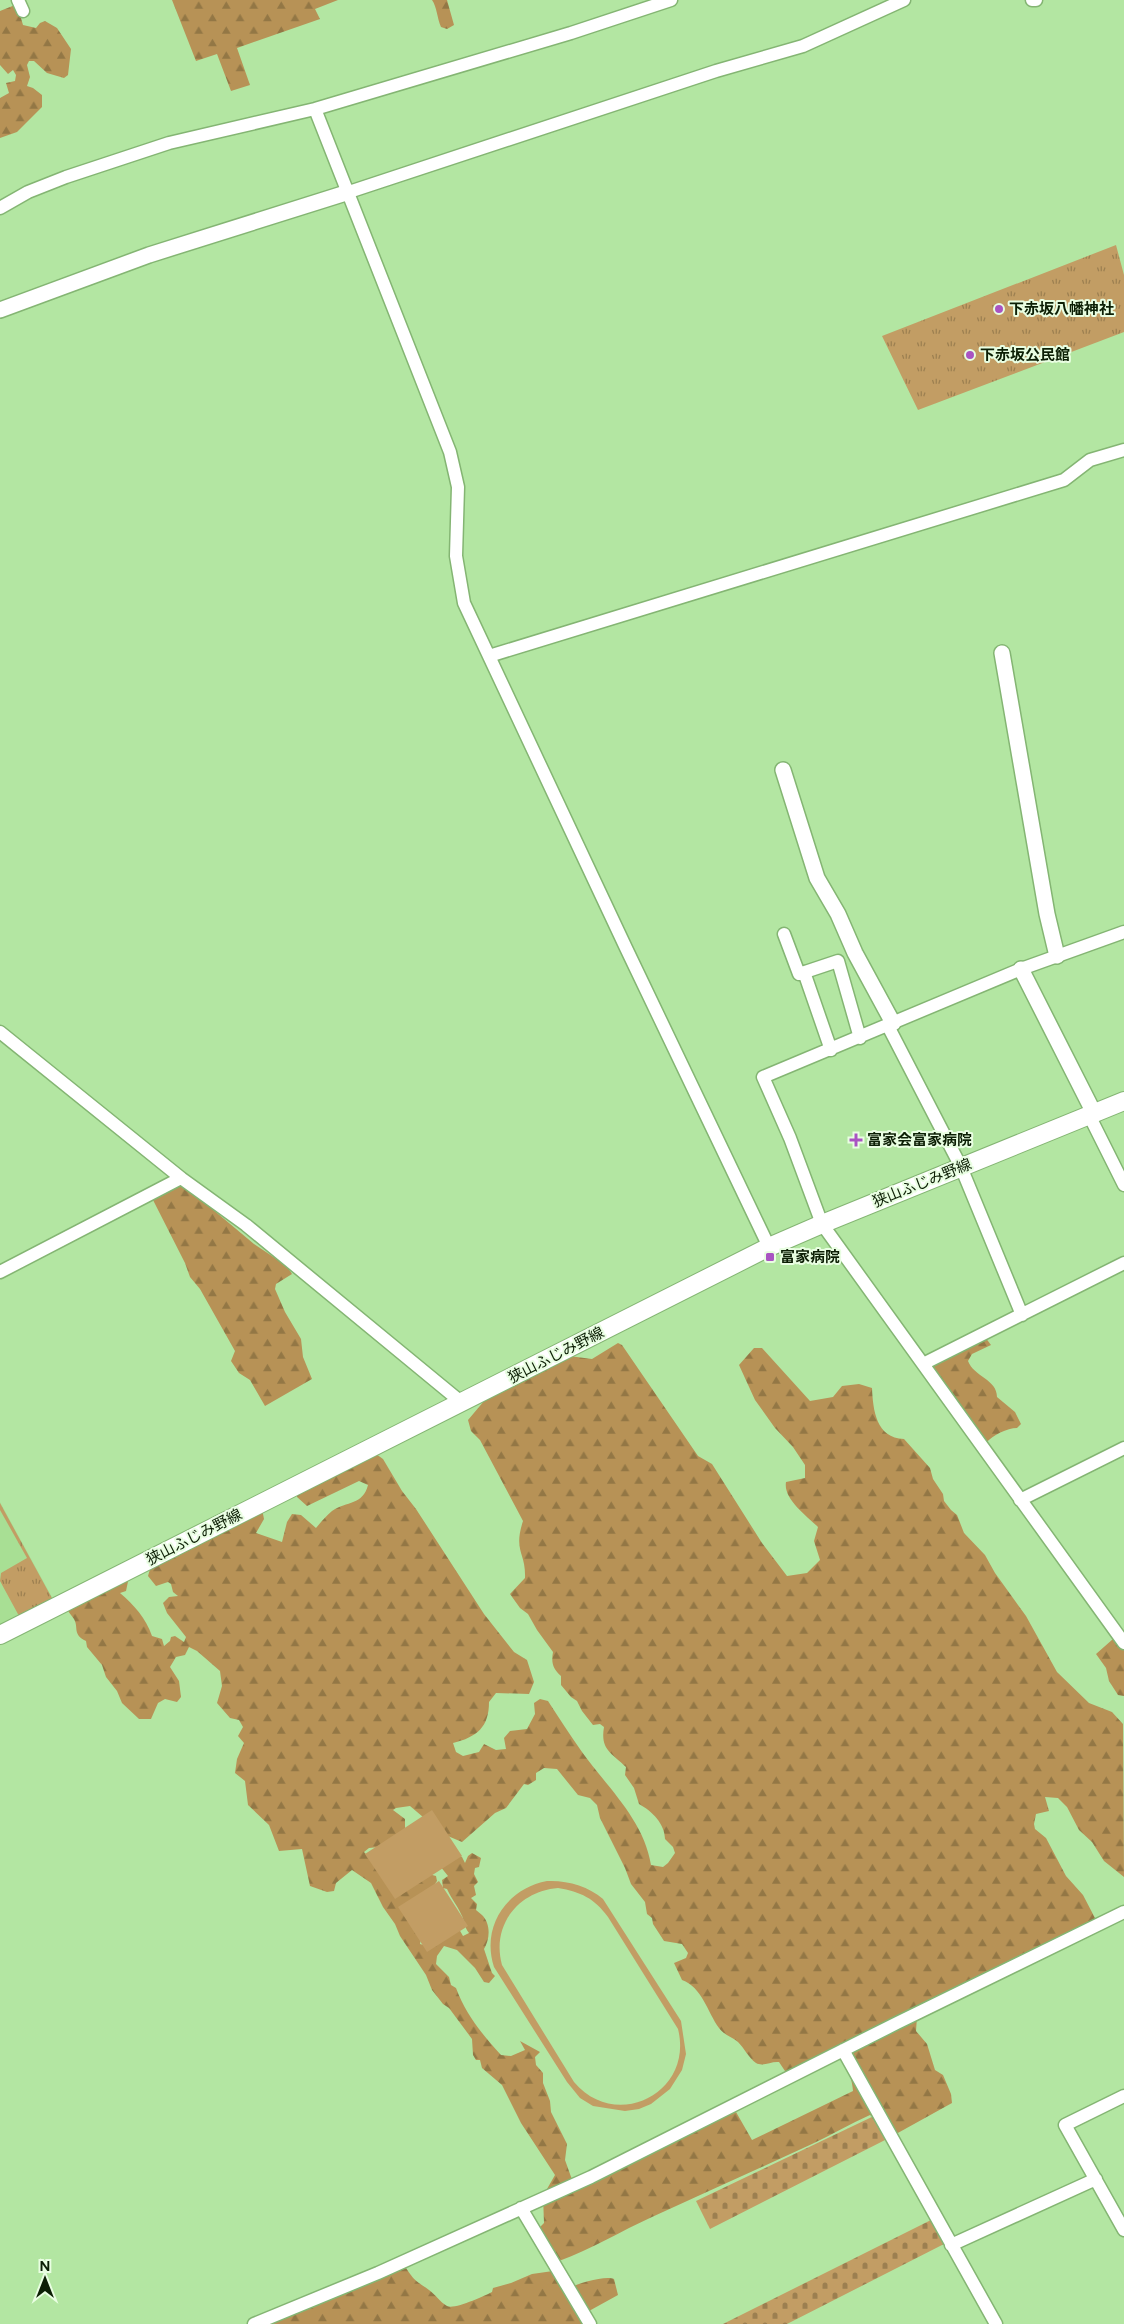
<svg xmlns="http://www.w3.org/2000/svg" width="1124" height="2324" viewBox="0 0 1124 2324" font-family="Figtree,'Noto Sans JP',sans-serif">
<defs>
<pattern id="grass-tufts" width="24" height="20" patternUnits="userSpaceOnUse" patternTransform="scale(1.25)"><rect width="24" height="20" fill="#c29d64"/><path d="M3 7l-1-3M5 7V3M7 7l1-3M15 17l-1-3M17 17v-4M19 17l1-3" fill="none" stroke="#9c7f50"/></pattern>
<pattern id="forest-firs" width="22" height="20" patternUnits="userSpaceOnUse" patternTransform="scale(1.25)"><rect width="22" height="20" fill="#b79256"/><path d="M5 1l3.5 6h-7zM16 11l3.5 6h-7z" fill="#937745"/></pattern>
<pattern id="cemetery-stones" width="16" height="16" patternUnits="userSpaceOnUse" patternTransform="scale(1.25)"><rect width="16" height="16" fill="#c29d64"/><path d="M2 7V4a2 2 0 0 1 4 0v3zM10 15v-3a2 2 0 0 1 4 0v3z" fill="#9c7f50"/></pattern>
</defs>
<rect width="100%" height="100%" fill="#b3e6a2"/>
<path fill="#a8df94" d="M0,1502L53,1599L0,1628Z"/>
<path fill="url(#grass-tufts)" d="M1116,245L1124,275V332L918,410L882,336Z
M0,1503L53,1600L19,1616L0,1581L1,1573L27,1558L0,1510Z"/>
<path fill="url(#forest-firs)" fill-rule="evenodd" d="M172,0H338L315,9L320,19L237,48L250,85L231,91L217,54L196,61Z
M432,0H447L454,25L447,29L441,27C437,18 437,7 432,0Z
M15,5L18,8L23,25L36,28L40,23L45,21L57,28L71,49L68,75L64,78L47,73L34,61H29L27,65L30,77L27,86L33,88L42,95V107L17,132L0,138V98L9,93L6,83L15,81L16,75L13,70L8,74L0,65V11Z
M180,1182L254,1244L287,1266L292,1274L276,1284L275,1289L285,1312L301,1339L303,1357L312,1379L265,1406L250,1380L239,1373L231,1361L235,1351L200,1289L190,1277L185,1263L153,1200Z
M985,1337L991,1345L972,1354L968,1361C974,1377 997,1379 997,1397L1015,1412L1021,1424L1017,1428C1007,1428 993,1435 986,1443L932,1369L938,1360L955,1351L960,1353L967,1346Z
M618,1343L622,1345L698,1456L712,1464L762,1543L787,1576L807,1573L820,1560L814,1541L818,1527C807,1516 783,1499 786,1482L805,1478V1465L793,1447L775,1428L755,1400L739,1365L754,1348H762L810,1401L833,1397L842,1386L859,1384L872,1388C873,1410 876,1438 904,1439L930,1468L933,1479L943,1494L944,1501L951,1510L957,1515L964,1533L985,1555L995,1573L1026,1616L1057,1672L1089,1703L1112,1712L1123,1724L1124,1877L1104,1861L1092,1842L1079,1830L1067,1807L1058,1798L1045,1797L1049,1811L1036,1814L1034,1824L1035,1829L1046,1838L1066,1876L1083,1895L1096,1920L917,2017L916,2031L927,2044L935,2070L943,2075L951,2094L952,2103L896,2134L870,2115C850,2124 831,2135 812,2144C758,2169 705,2193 652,2217C621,2231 592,2249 559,2261L539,2228L544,2223L543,2196L555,2175L521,2123L502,2085L482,2068L480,2060H476L473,2055L472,2039L449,2008L443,2004L432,1990L426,1975L400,1936L395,1924L383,1907L371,1883L352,1870L336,1883L334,1891L327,1892L310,1886L302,1849L279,1851L269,1825L248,1805L245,1781L235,1773L237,1759L244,1743L238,1736L243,1727L239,1720L230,1718L217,1703L222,1686L220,1671L197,1651L189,1647L185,1655L176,1657L170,1667L179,1681L181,1697L177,1702L165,1699L158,1703L151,1719H139L122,1703L117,1691L106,1677L102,1665L87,1647L86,1641C72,1634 79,1628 74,1619C72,1616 70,1614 68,1611L70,1605L130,1572L126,1591L120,1593C134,1605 146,1618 152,1636L162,1639L164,1646L170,1641L171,1637L175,1636L184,1642L186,1637L167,1613L163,1603L169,1597L178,1596L173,1592L171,1584L168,1582L156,1586L148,1576L150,1569L262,1509L264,1519L256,1533L282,1542L287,1522L292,1514L301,1515L316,1528C321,1522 326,1516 332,1511C347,1501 363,1505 368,1485L359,1481L307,1506L297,1497V1491L376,1454L383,1459L402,1491L416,1509L484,1614L514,1652L527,1660L534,1682L529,1694L496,1693L489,1702C489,1727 477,1737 453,1743L456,1752L463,1756L479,1752L484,1744L496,1750L506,1749L504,1738L510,1731L527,1729L535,1714L534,1703L540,1699L548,1701C559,1718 570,1735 582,1752C607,1787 644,1820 651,1865L663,1867L668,1863L675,1853L673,1847L665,1839C665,1824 652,1811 639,1804L634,1788L625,1775L626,1767C612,1753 600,1750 604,1727L600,1724L593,1725L582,1711L577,1701L571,1697L561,1685V1676C553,1669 551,1663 553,1652L537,1630L528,1614L520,1608L510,1594L525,1578C526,1552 513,1552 523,1521L480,1440L471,1431L468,1420L490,1394L569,1356L592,1359ZM544,1768L557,1769L578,1795L590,1798L597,1805L600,1818L625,1868L631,1884L645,1902L647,1914L652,1918L653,1924L664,1941L682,1944L688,1953L686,1958L674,1963L682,1980C702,1987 708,2013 719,2028C724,2035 732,2037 738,2042C744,2048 749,2058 756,2063C763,2067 771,2061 779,2062L787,2074L842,2047L853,2039L855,2051C843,2067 852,2074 853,2091L752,2140L736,2112L575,2188L565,2160L567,2144L551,2112L550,2101L543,2083V2073L536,2065L535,2057L540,2052L520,2041L525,2050L511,2056L501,2055C482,2034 466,2015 456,1988L451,1985L449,1977L436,1964L437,1956L444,1946L457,1950L475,1968L484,1982L489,1983L495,1976L492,1973L484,1949C490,1939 491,1924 482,1915C480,1913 478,1912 476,1910L477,1904L471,1898L476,1895L474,1886L478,1882L474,1874L475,1868L479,1867L481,1858L472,1853L468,1856L465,1863L462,1857L457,1854L440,1866L448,1876L442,1880L443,1888L447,1889C452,1900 457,1905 461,1914C465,1921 464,1927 469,1933L463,1936L459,1929L431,1947L420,1944L429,1892L437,1881L436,1876L371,1859L364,1852L369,1848L379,1847L405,1835V1819L393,1810L396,1808L410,1806L443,1834L462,1842L495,1813L506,1808L524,1784L528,1785L536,1780V1773Z
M1113,1639H1116L1124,1650V1696L1118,1695L1109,1681L1106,1668L1096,1654Z
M406,2268C415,2282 417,2281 429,2290C435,2294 440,2302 447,2306C454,2310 484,2296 492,2292L493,2288L511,2283L532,2274L553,2271L565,2290C575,2284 605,2275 614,2279L618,2295L589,2311L593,2324H269Z"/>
<path fill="url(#cemetery-stones)" d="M876,2115L889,2138L710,2229L696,2201Z
M931,2220L944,2244L787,2324H723Z"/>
<path fill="#c29d64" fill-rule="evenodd" d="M432,1810L462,1856L395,1899L365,1854Z
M439,1881L468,1926L427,1952L398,1907Z
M547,1881C567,1880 588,1886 603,1899L681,2021L686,2054L682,2070L670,2089L651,2104L639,2109L625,2111L593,2106L580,2098L567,2082L494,1967C481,1927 506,1889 547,1881ZM558,1888C581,1892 594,1898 608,1917L678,2029C694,2093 616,2132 574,2082L502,1965C491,1925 519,1891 558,1888Z"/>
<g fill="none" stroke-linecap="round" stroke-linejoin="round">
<g stroke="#84b573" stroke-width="15">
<path id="minor" d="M18,0L23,11
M1032,0H1036
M315,109L450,452L458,487L456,556L464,603L626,948L769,1247
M349,192L716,71L803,46L904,0
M0,208L28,192L66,177L169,143L315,109L571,33L671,0
M489,656L1064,480L1090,460L1124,450
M1124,932L1021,969L763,1077L790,1138L822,1224L1124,1643
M784,934L799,974L838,961L860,1038
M804,972L831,1050
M888,1026L961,1167L1022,1315
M0,1032L181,1178L246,1225L461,1402
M1089,1115L1124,1185
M0,1272L181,1178
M923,1364L1124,1263
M1020,1500L1124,1448
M843,2050L996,2324
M1124,2096L1065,2125L1124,2230
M521,2208L590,2324
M951,2245L1096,2179
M254,2324L378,2273L591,2177L897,2023L1124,1912"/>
</g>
<g stroke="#84b573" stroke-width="18">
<path id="tertiary" d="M0,310L149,255L349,192
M1002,653L1047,914L1057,956
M783,770L817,878L838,914L855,953L893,1023
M1021,969L1094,1113"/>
</g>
<g stroke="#84b573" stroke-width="20">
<path id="secondary" d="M0,1635L769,1247L822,1224L1124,1101"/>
</g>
<use href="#minor" stroke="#fff" stroke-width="12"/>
<use href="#tertiary" stroke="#fff" stroke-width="15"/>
<use href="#secondary" stroke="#fff" stroke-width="18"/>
</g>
<g fill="#a954c2" stroke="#e9fee2" stroke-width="2">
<circle cx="999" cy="309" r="5"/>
<circle cx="970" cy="355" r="5"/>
<path d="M853.5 1132.5h5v5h5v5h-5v5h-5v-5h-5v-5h5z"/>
<rect x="765" y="1252" width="10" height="10" rx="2.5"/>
</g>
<g text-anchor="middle" stroke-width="4" stroke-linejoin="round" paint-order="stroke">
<g font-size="15" font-weight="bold" fill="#0c1f05" stroke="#e9fee2" text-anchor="start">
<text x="1009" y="314">下赤坂八幡神社</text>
<text x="980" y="360">下赤坂公民館</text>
<text x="867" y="1145">富家会富家病院</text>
<text x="780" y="1262">富家病院</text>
</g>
<g font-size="15" fill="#0c1f05" stroke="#e9fee2">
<text transform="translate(922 1183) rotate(-22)" y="5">狭山ふじみ野線</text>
<text transform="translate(556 1355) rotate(-27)" y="5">狭山ふじみ野線</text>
<text transform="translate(194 1537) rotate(-27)" y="5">狭山ふじみ野線</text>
</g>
</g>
<g transform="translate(45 2279)" stroke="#e9fee2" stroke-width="4" paint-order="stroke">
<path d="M0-4L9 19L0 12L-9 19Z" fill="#0c1f05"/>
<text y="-8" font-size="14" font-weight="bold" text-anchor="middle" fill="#0c1f05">N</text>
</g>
</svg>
